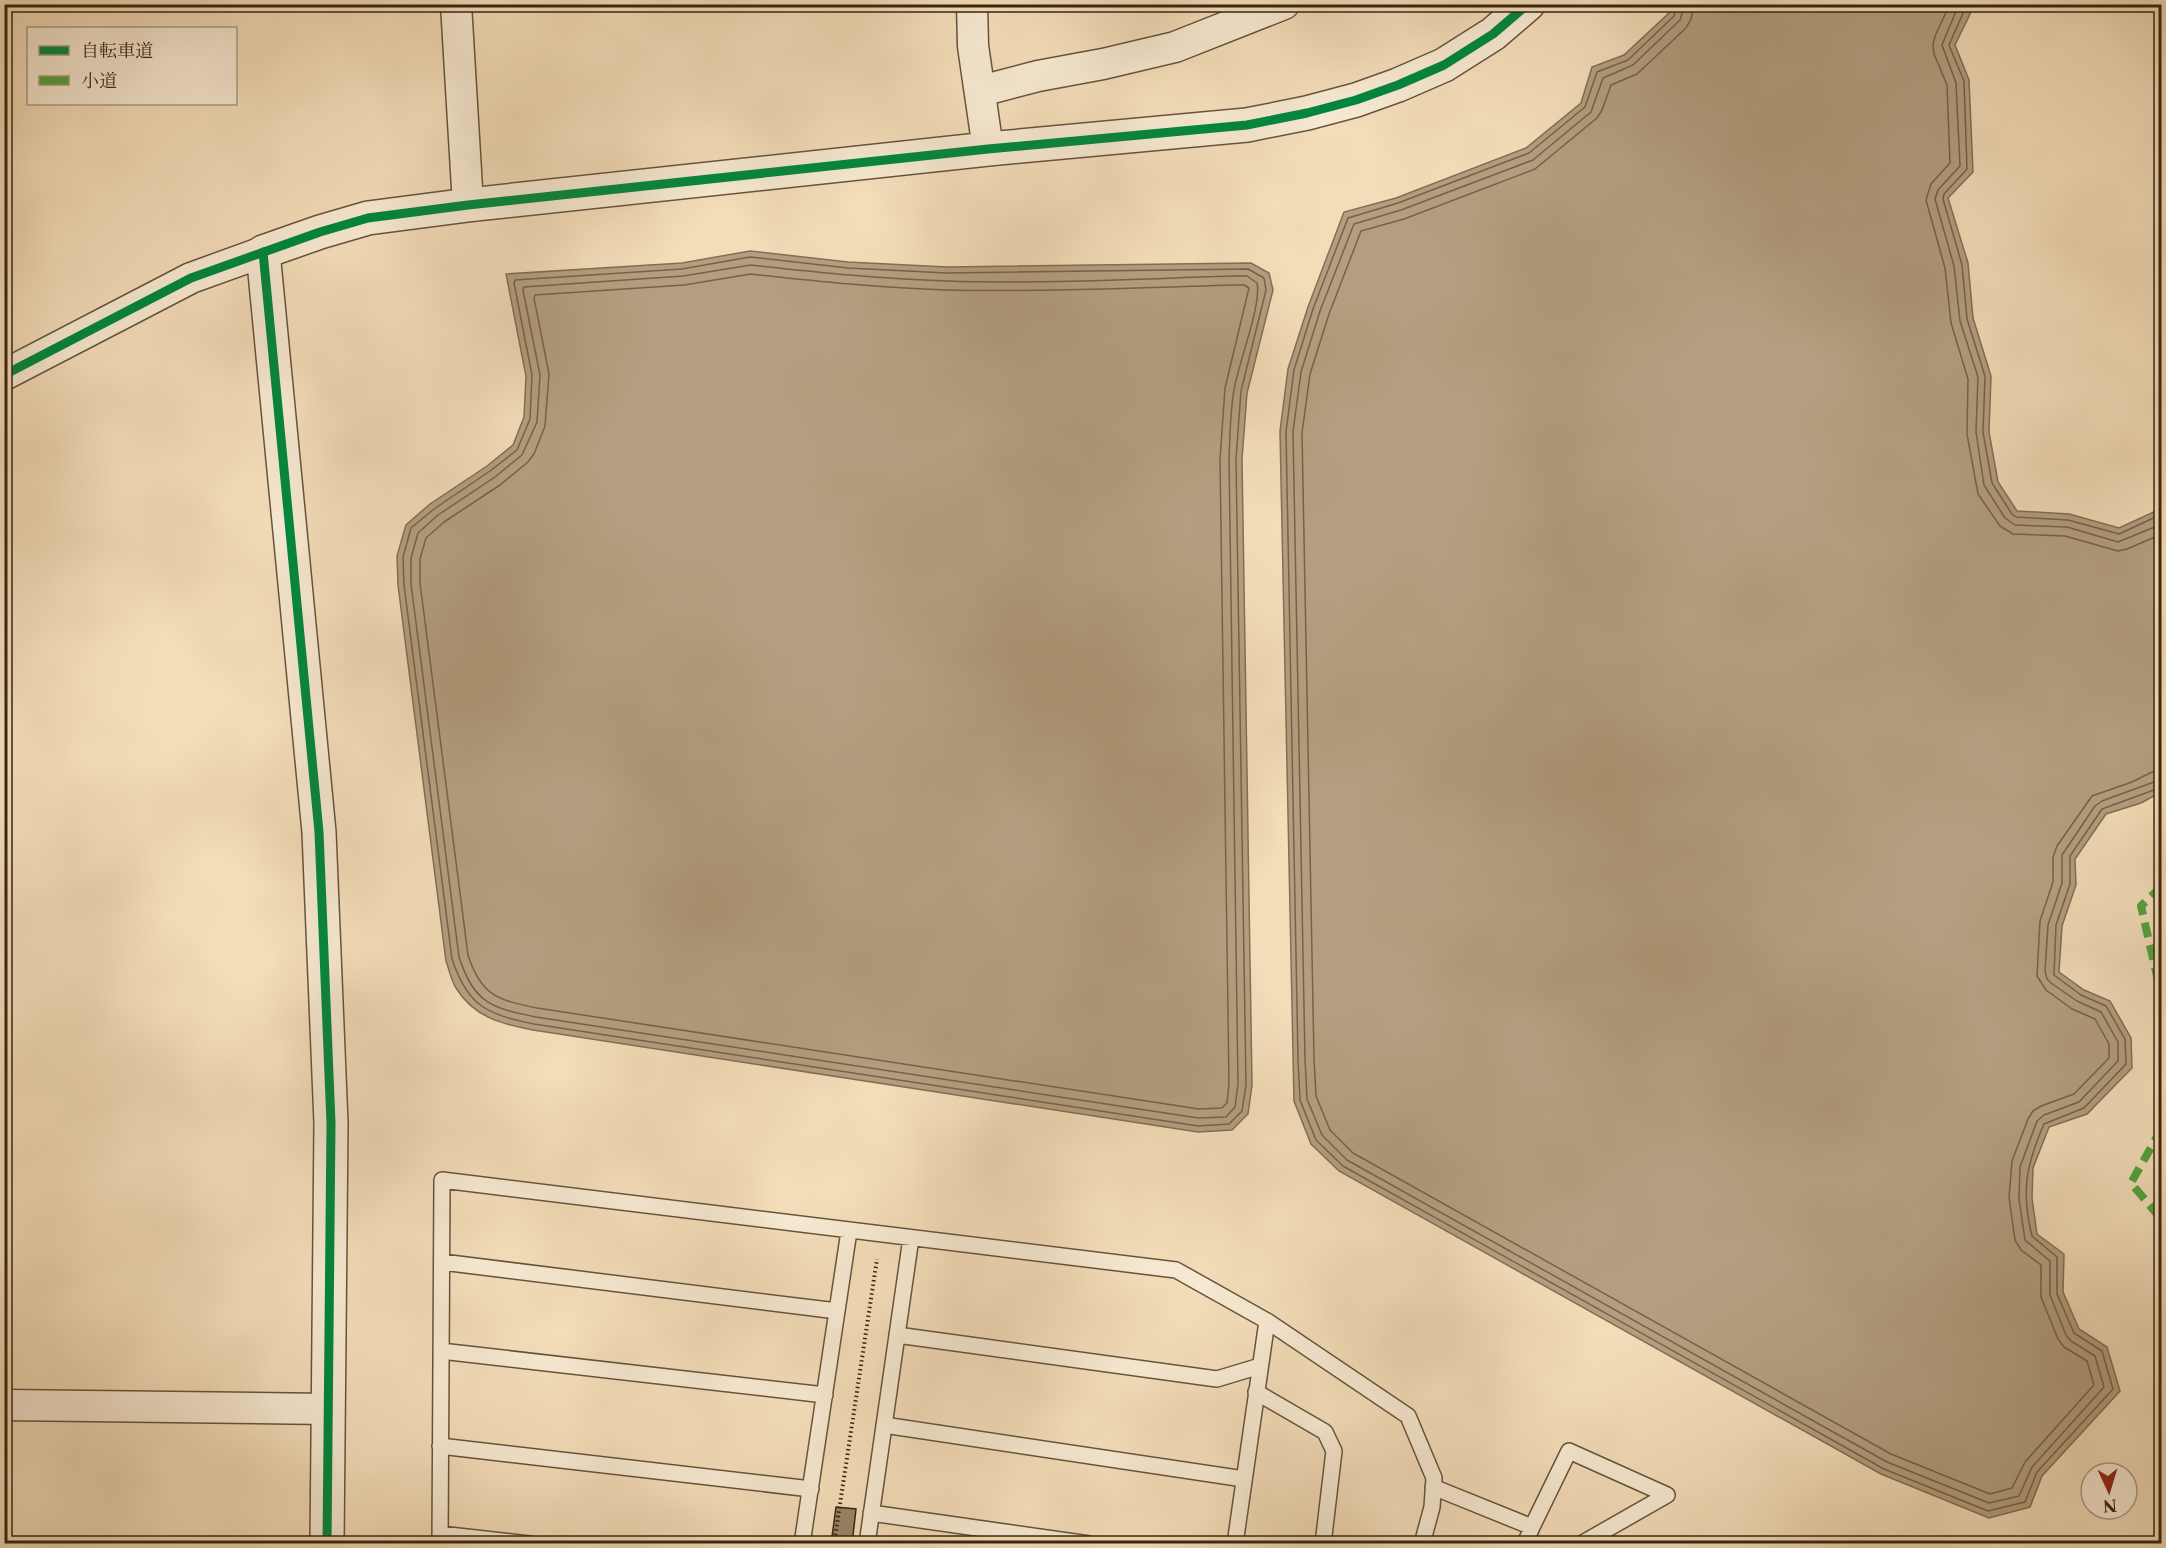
<svg xmlns="http://www.w3.org/2000/svg" width="2166" height="1548" viewBox="0 0 2166 1548" font-family="'Libre Caslon Text','Noto Serif JP',serif">
<rect width="100%" height="100%" fill="#f3ddb9"/>
<filter id="stains"><feTurbulence type="fractalNoise" baseFrequency=".00333" numOctaves="4"/><feColorMatrix values="0 0 0 0 .2 0 0 0 0 .09 0 0 0 0 .02 0 0 0 .5 -.17"/></filter>
<radialGradient id="worn" r=".72"><stop offset=".6" stop-color="#630" stop-opacity="0"/><stop offset="1" stop-color="#630" stop-opacity=".3"/></radialGradient>
<path fill="#b39f80" stroke="#826f54" stroke-width="1.5" d="M1672,5H1972L1973,8L1955,45L1969,80L1973,172L1948,198L1968,263L1973,318L1991,376L1989,432L1998,482L2017,511L2069,514L2119,528L2156,511L2160,465L2159,328L2161,327V792L2141,803L2106,814L2075,859L2076,885L2062,926L2059,972L2084,990L2110,1001L2131,1038L2132,1068L2087,1114L2049,1127L2033,1168L2032,1198L2037,1234L2064,1254L2063,1292L2079,1329L2107,1347L2120,1391L2042,1476L2030,1507L1989,1518L1881,1474L1339,1171L1311,1144L1294,1101L1280,431L1288,369L1308,307L1344,212L1396,198L1526,148L1581,103L1592,67L1624,55L1670,12Z
M750,251L848,262L947,267L1251,263L1269,273L1273,290L1247,393L1242,459L1252,1085L1248,1114L1232,1130L1198,1132L533,1030C501,1024 474,1017 456,988C451,980 449,969 446,961L398,585L397,556L406,525L430,504L487,466L513,445L524,417L526,376L506,274L682,263Z"/>
<g fill="none" stroke-linecap="round" stroke-linejoin="round">
<path stroke="#766248" stroke-width="1.5" d="M1677,4L1674,16L1628,60L1597,72L1585,107L1529,153L1398,203L1348,218L1313,309L1294,370L1286,432L1298,1059L1300,1100L1316,1140L1343,1166L1884,1469L1988,1511L2025,1502L2037,1472L2113,1389L2102,1351L2074,1333L2057,1294V1257L2032,1236C2021,1192 2026,1165 2044,1124L2084,1108L2126,1064L2125,1039L2106,1006L2081,995L2054,975L2056,925L2070,884V856L2102,809L2162,787
M1685,4L1680,20L1633,65L1603,78L1591,112L1533,160L1401,210L1354,224L1320,311L1301,372L1293,432L1305,1059L1307,1099L1322,1135L1347,1160L1887,1462L1989,1503L2019,1496L2032,1467L2104,1387L2095,1356L2071,1341L2066,1335L2050,1295V1261L2025,1240L2019,1199L2020,1167L2037,1121L2044,1115L2079,1102L2118,1061V1042L2101,1012L2077,1001L2051,983L2047,979L2045,971L2048,925L2062,883V855L2095,806L2102,801L2162,779
M1694,4L1691,19L1686,28L1637,74L1611,85L1602,110L1597,118L1535,169L1404,219L1361,231L1329,314L1310,374L1302,433L1314,1059L1316,1096L1330,1130L1353,1153L1891,1454L1990,1494L2012,1488L2025,1462L2094,1385L2087,1361L2064,1347L2058,1339L2041,1297V1265L2021,1250L2015,1240L2009,1197L2012,1161L2028,1119L2033,1111L2041,1106L2074,1094L2109,1058V1044L2095,1019L2072,1009L2046,990L2037,976L2040,921L2053,882V857L2057,846L2092,796L2132,782L2152,772L2162,770
M1950,4L1935,36L1933,45L1934,54L1947,85L1950,163L1931,184L1926,200L1945,268L1951,323L1968,379L1967,434L1978,494L2000,526L2013,534L2065,536L2118,551L2127,549L2162,534
M1959,4L1942,45L1956,83L1960,166L1938,190L1935,199L1954,266L1960,321L1978,377L1976,432L1984,485L2005,518L2015,525L2067,527L2118,542L2162,524
M1967,4L1949,45L1964,81L1967,169L1944,194L1943,199L1962,265L1967,319L1985,376L1983,432L1992,483L2012,514L2016,517L2068,520L2119,534L2162,514
M750,257L848,268L946,273L1248,269L1264,278L1266,290L1241,391L1236,459L1246,1085L1242,1111L1229,1124L1198,1126L534,1024C487,1014 468,1007 452,959L404,585L403,557L411,528L434,509L490,471L517,450L530,419L532,375L514,283L515,280L682,269Z
M751,265C816,272 880,279 946,281C1041,284 1137,279 1232,276H1247L1257,283C1262,304 1238,364 1234,390C1230,412 1230,436 1229,459L1238,1084L1235,1107L1226,1117L1198,1118L536,1017C491,1008 474,1003 459,957L411,584V558L418,533L438,515L495,477L522,455L537,422L540,375L523,290L524,287L683,276Z
M751,274C816,281 880,288 946,290C1041,292 1137,288 1232,285H1244L1249,288L1225,388L1220,459L1229,1084L1227,1103L1222,1108L1199,1109L537,1008C498,1000 481,996 468,955L420,583V559L426,538L444,522L500,485L528,462L534,454L545,426L549,374L534,298L535,295L684,285Z"/>
</g>
<path fill="#998568" stroke="#382611" stroke-width="1.5" d="M836,1507L856,1509L852,1544H831Z"/>
<g fill="none" stroke-linecap="round" stroke-linejoin="round">
<g stroke="#67543b" stroke-width="18">
<path id="service" d="M442,1262L837,1311
M897,1335L1217,1379L1260,1366
M441,1351L825,1395
M1256,1392L1325,1432L1334,1451L1323,1544
M884,1425L1244,1479
M440,1446L811,1489
M1433,1487L1532,1527L1569,1451L1667,1495L1581,1544
M871,1513L1089,1544
M440,1534L529,1544
M440,1544L442,1180L1176,1270L1267,1321L1408,1416L1434,1478L1432,1507L1422,1544
M802,1544L849,1231
M867,1544L911,1238
M1235,1544L1267,1321
M1525,1544L1532,1527"/>
</g>
<g stroke="#67543b" stroke-width="33">
<path id="minor" d="M456,4L468,205
M972,4L973,46L988,149
M981,91L1038,76L1103,64L1175,47L1284,4
M4,375L191,278L263,252
M4,1405L328,1409"/>
</g>
<g stroke="#67543b" stroke-width="36">
<path id="tertiary" d="M327,1544L331,1123L319,832L263,252L320,232L368,218L468,205L988,149L1247,125L1307,113L1356,100L1398,85L1444,65L1493,34L1528,4"/>
</g>
<path stroke="#382611" stroke-width="4" stroke-dasharray="1.5 3" stroke-linecap="butt" d="M834,1544L877,1259"/>
<use href="#service" stroke="#f7e9d2" stroke-width="15"/>
<use href="#minor" stroke="#f7e9d2" stroke-width="30"/>
<use href="#tertiary" stroke="#f7e9d2" stroke-width="33"/>
<path stroke="#53a33f" stroke-width="8" stroke-dasharray="15 8" stroke-linecap="butt" d="M2162,886L2141,906L2162,998
M2162,1128L2131,1183L2162,1220"/>
<g stroke="#f7e9d2" stroke-width="13">
<path id="cycleway" d="M263,252L319,832L331,1123L327,1544
M4,375L191,278L320,232L368,218L468,205L988,149L1247,125L1307,113L1356,100L1398,85L1444,65L1493,34L1528,4"/>
</g>
<use href="#cycleway" stroke="#00873e" stroke-width="9"/>
</g>
<rect width="2166" height="1548" fill="none" stroke="#f3ddb9" stroke-width="24"/>
<rect x="6" y="6" width="2154" height="1536" fill="none" stroke="#382611" stroke-width="3"/>
<rect x="12" y="12" width="2142" height="1524" fill="none" stroke="#382611" stroke-width="1.5"/>
<rect x="27" y="27" width="210" height="78" fill="#f7e9d2" stroke="#ab9b85" stroke-width="1.5"/>
<rect x="39" y="46" width="30" height="9" fill="#00873e" stroke="#ab9b85" stroke-width="1.5"/>
<text x="81" y="57" font-size="18" fill="#382611">自転車道</text>
<rect x="39" y="76" width="30" height="9" fill="#53a33f" stroke="#ab9b85" stroke-width="1.5"/>
<text x="81" y="87" font-size="18" fill="#382611">小道</text>
<g transform="translate(2109 1491) rotate(176)"><circle r="28" fill="#f7e9d2" stroke="#ab9b85" stroke-width="1.5"/>
<path d="M0-4.5L10 22L0 15L-10 22Z" fill="#8f2418"/>
<text y="-9" font-size="16" font-weight="bold" text-anchor="middle" fill="#382611">N</text>
</g>
<rect width="100%" height="100%" filter="url(#stains)"/>
<rect width="100%" height="100%" fill="url(#worn)"/>
</svg>
